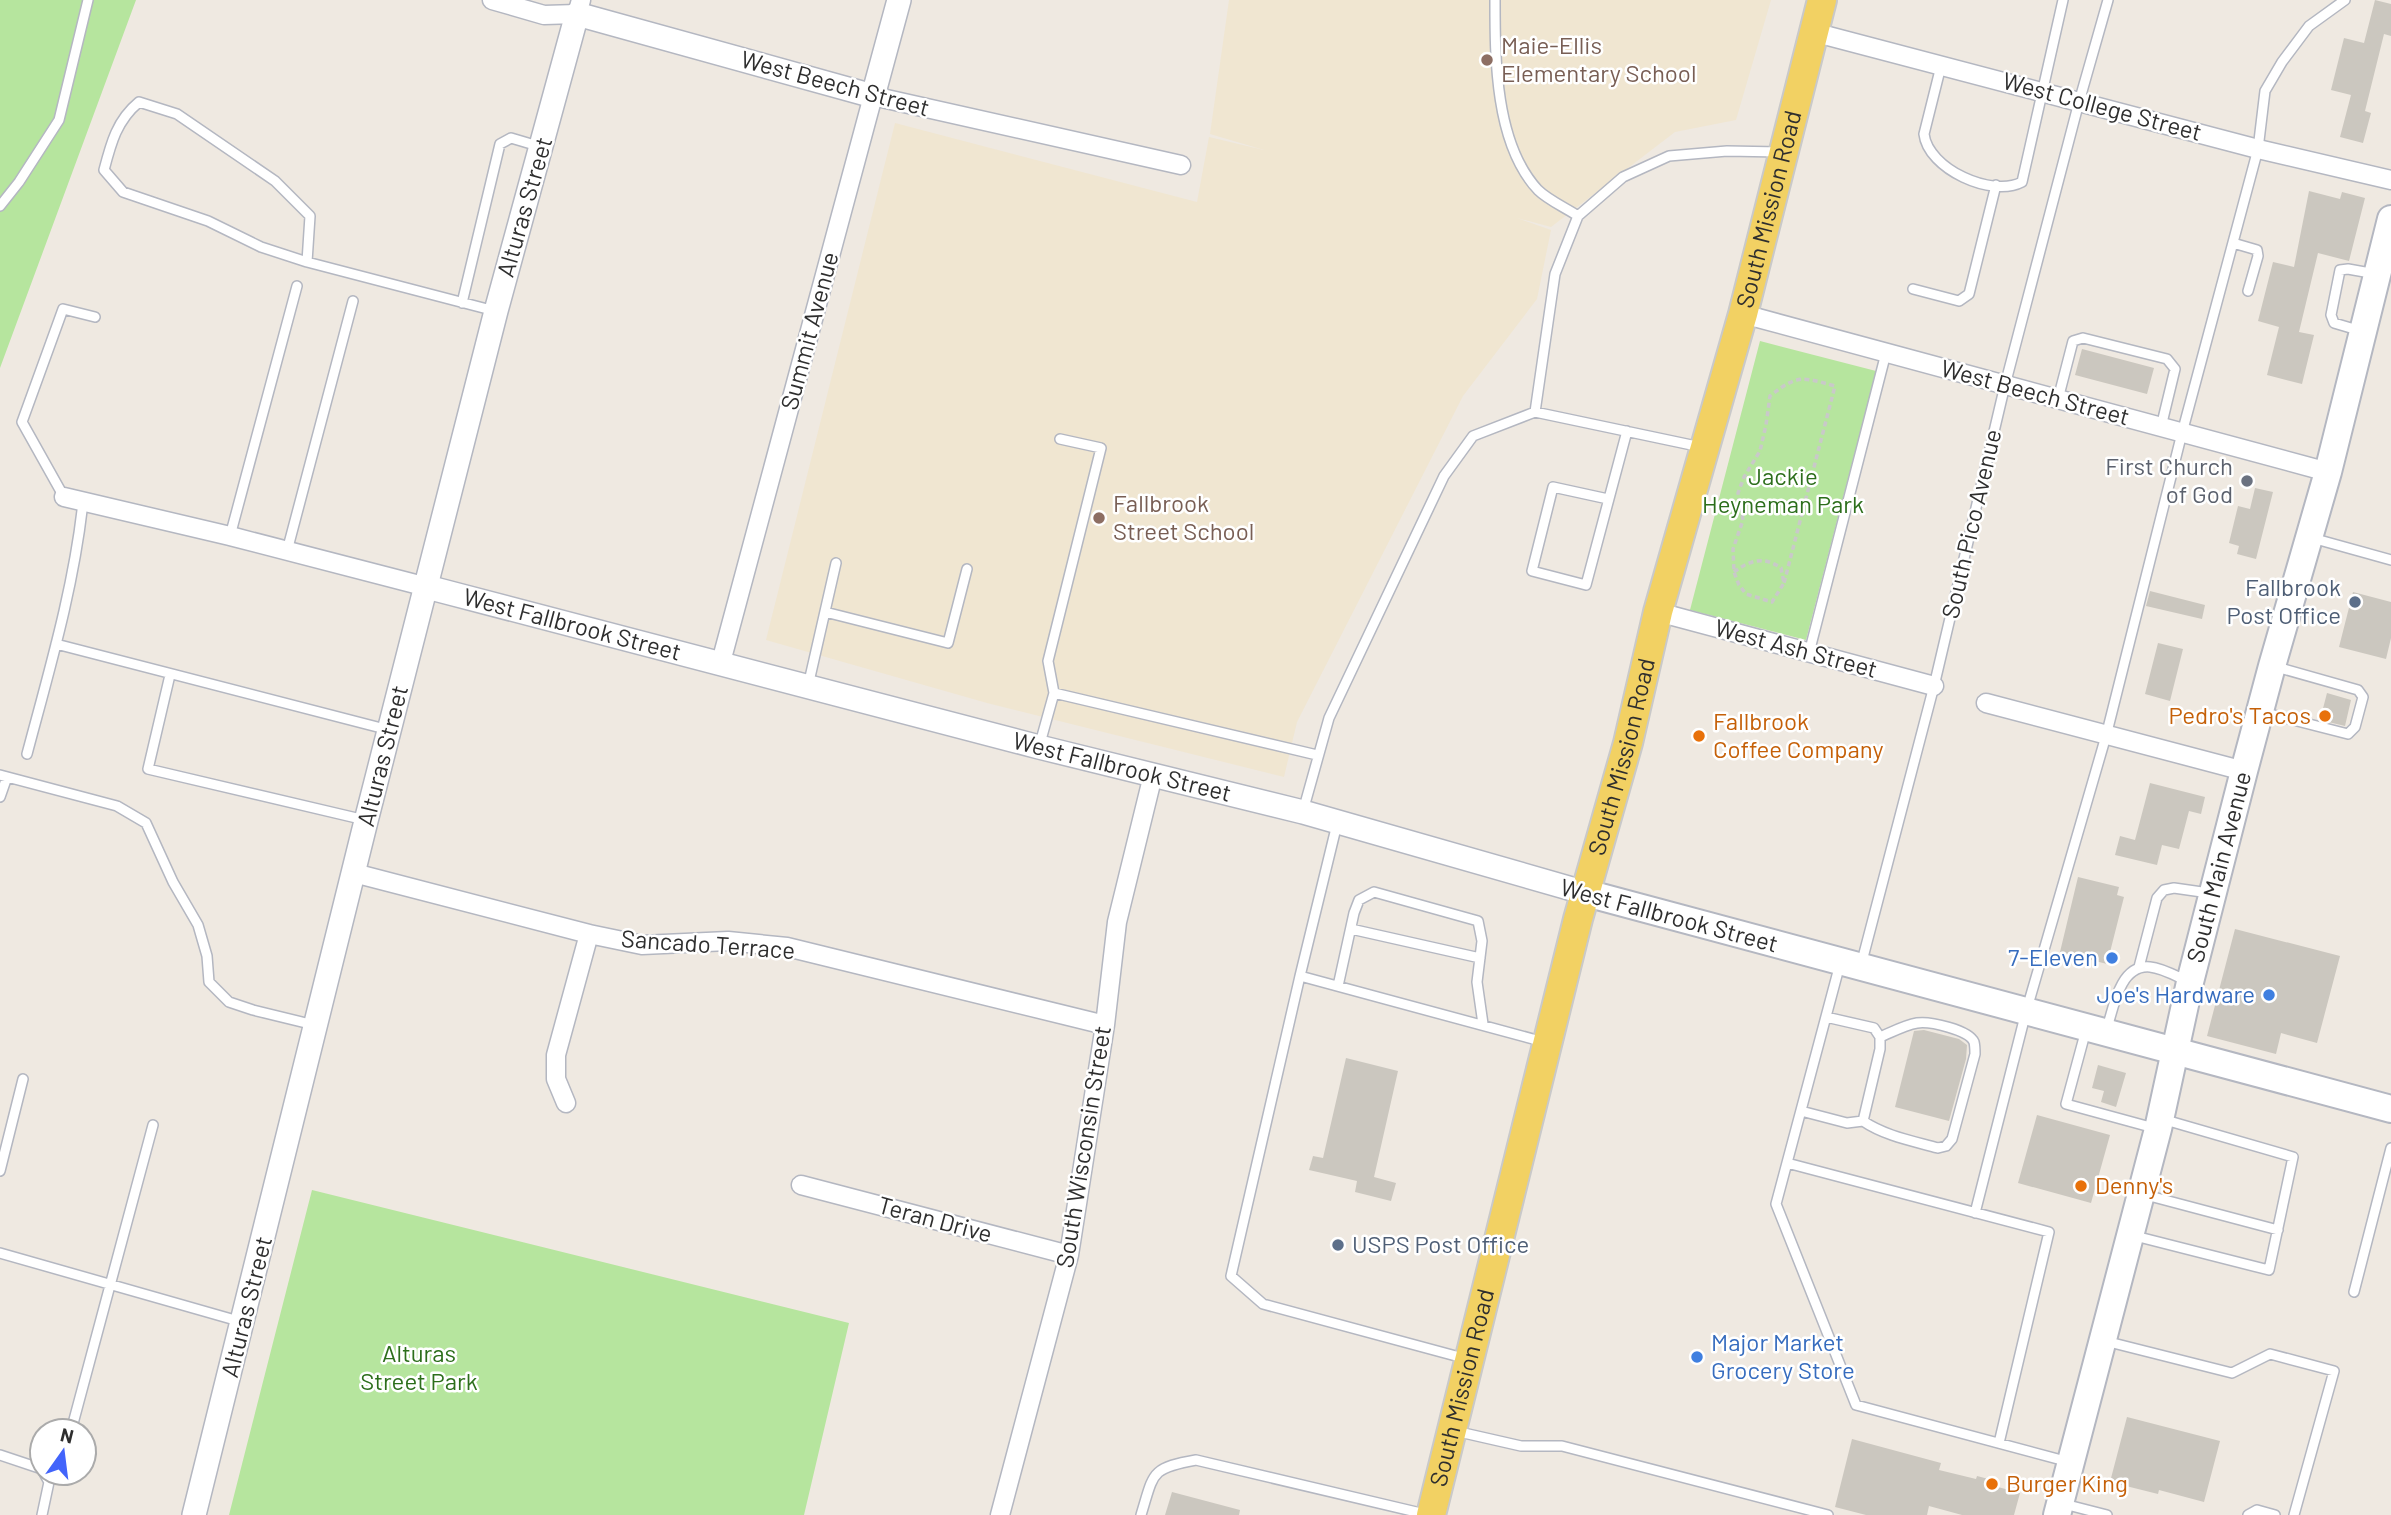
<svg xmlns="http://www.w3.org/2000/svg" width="2391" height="1515" viewBox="0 0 2391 1515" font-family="Barlow,sans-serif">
<rect width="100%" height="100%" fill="#efe9e1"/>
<path fill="#f0e6d1" d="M1229,0H1771L1736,120L1675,132L1551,227L1517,218L1551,230L1537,299L1463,396L1297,722L1284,777L987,703L766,640L895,123L1197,202L1209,137L1264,150L1210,134Z"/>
<path fill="#b6e59e" d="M0,0H136L0,368Z
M1760,341L1876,371L1806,640L1690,610Z
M312,1190L849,1323L804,1515H229Z"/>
<path fill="#cbc7bf" d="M2375,0L2391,4V36L2384,34L2365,111L2371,113L2363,143L2340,137L2351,95L2331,90L2344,38L2364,43Z
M2309,191L2340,199L2342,192L2365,198L2349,261L2318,253L2299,332L2314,335L2302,384L2267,375L2279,327L2258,321L2273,262L2294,267Z
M2082,349L2154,368L2147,394L2075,375Z
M2255,488L2273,492L2256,559L2237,554L2239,546L2229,543L2238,506L2250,509Z
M2150,591L2205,605L2202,619L2146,606Z
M2353,592L2391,602V638L2386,659L2339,647Z
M2158,643L2183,649L2170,701L2145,694Z
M2327,693L2351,700L2345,726L2320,720Z
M2150,783L2205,797L2201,814L2189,811L2179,849L2162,845L2157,865L2115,855L2120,836L2135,840Z
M2078,877L2119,887L2117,895L2124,897L2107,964L2060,952Z
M2235,929L2340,956L2317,1043L2281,1033L2276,1054L2207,1036Z
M1924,1030L1959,1039L1967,1045L1966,1059L1949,1121L1895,1107L1914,1031Z
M1346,1058L1398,1071L1374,1177L1396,1183L1391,1201L1355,1192L1357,1181L1309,1170L1313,1156L1323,1158Z
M2098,1065L2126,1073L2116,1107L2101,1102L2104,1091L2092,1088Z
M2037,1115L2110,1135L2091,1203L2018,1183Z
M2127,1417L2220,1441L2204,1502L2159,1490L2158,1494L2110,1482Z
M1852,1439L1941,1463L1939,1470L1976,1479L1977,1476L2000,1482L1998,1487L2020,1493L2014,1515H1962L1929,1506L1927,1515H1866L1835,1507Z
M1172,1492L1240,1510L1239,1515H1165Z"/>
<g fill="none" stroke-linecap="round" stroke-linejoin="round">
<g stroke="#b4b7c1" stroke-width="12">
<path id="service" d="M1495,0C1495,59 1495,144 1538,190C1548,200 1566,208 1578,216
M1941,66L1924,134C1928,169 1992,198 2022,182L2063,0
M0,206L19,182L59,120L88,0
M2233,243L2257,250L2258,256L2248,291
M307,262L310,216L275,181L177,114L139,102C117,120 111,143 104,170L123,192L208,221L261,247L307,262L495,311
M1913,289L1959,301L1969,294L1996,185
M462,303L500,144L511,138L538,146
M2361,331L2334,323L2331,315L2340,270L2348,269L2376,274
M2058,399L2073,341L2083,338L2167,359L2175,369L2161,427
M1535,412L1555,274L1578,216L1623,177L1669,156L1727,151L1781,152
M64,497L22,422L63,309L95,317
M1608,499L1553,487L1532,571L1586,585L1627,431
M230,536L297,286
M2312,538L2391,560
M287,551L353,301
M825,612L948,643L967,569
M56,644L389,730
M1809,653L1886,353
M170,675L148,769L365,820
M808,686L836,563
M1054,693L1048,661L1101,448L1060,439
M2262,712L2348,734L2355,727L2363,697L2358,690L2273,666
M1039,747L1054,693L1317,755
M27,754C49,671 74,587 83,502
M0,775L117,806L146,823L173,882L198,925L207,956L209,982L229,1002L253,1010L314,1025
M0,797L7,777
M1303,811L1329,718L1444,476L1473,436L1535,412L1701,447
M1337,824L1300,976L1544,1042
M1351,929L1480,958
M1840,964L1776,1204L1856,1405L2069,1462
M1861,965L1934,686L2005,385L2079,102L2108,0
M2139,967L2157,898L2164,890L2174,888L2209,893
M1300,976L1231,1276L1263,1304L1467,1359
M1338,986L1354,913L1359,900L1374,892L1478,921L1482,941L1477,982L1483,1024
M2086,1030L2066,1104L2154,1128
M2106,1032C2113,1010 2119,964 2150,967C2162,968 2176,976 2187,981
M1801,1111L1847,1123L1863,1121L1880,1049V1037L1874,1028L1826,1017
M1863,1121C1885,1136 1913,1141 1938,1148L1946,1146L1952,1139L1975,1054C1975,1050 1975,1046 1974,1042C1969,1030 1930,1021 1917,1023C1905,1025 1892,1032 1880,1037
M1787,1163L2049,1232L1999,1443
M0,1171L23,1079
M2142,1194L2278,1230
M1975,1213L2026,1012L2106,736L2182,433L2258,149L2265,91L2282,62L2309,26L2345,0
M2131,1235L2269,1270L2293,1157L2162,1119
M0,1253L242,1322
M2354,1292L2391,1148
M2105,1341L2232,1373L2270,1354L2334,1371L2294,1515
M71,1431L153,1125
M1455,1431L1521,1446H1562L1828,1515
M0,1455L42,1469
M2064,1504L2107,1515
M42,1515L49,1482L44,1473
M1141,1515C1154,1473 1150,1468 1196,1460L1429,1515
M2248,1515L2257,1510L2275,1515"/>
</g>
<g stroke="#b4b7c1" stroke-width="21">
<path id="minor" d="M492,0L544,15L577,14L581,0
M1813,32L2258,149L2391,180
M1743,314L2328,472
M64,497L230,536L427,587
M1658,612L1934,686
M721,662L873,96L1181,165
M1986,703L2244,771
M354,873L589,934L642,945L728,941L787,947L1105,1025
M566,1103L556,1079V1055L589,934
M801,1185L1069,1255
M1000,1515L1069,1255L1105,1025L1117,922L1153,775"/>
</g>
<g stroke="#b4b7c1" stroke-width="26">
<g id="tertiary">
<path id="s1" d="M427,587L1039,747L1303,812L1586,893"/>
<path d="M194,1515L366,821L496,311L577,14L873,96L899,0"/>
</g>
</g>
<g stroke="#b4b7c1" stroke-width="30">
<g id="secondary">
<path d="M1586,893L2391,1109"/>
<path id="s2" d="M2057,1515L2158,1129L2190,982L2244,771L2272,666L2328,472L2391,219"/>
</g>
</g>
<g stroke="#c9c9c9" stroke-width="32">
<g id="primary">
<path id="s3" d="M1431,1515L1578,919L1628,743L1658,612L1743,314L1822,0"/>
</g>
</g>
<path stroke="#c9c9c9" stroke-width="3.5" stroke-dasharray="5 3.5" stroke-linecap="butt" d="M1734,572C1750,560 1764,556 1781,568L1784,583L1772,602L1746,594L1739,585L1734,572L1733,549L1743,520L1738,493L1744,477L1760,451L1766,425L1770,396C1798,374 1802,377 1835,386L1784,583"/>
<use href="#service" stroke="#fff" stroke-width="9"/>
<use href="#minor" stroke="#fff" stroke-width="18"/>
<use href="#tertiary" stroke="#fff" stroke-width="23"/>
<use href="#secondary" stroke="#fff" stroke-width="26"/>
<use href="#primary" stroke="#f2d163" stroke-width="28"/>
</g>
<g fill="#8d6e63" stroke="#fff" stroke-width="2.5">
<circle cx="1487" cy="60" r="7"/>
<circle cx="1099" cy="518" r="7"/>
</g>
<circle fill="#6b7280" stroke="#fff" stroke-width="2.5" cx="2247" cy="481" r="7"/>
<g fill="#5c6f8a" stroke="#fff" stroke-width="2.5">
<circle cx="2355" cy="602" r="7"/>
<circle cx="1338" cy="1245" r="7"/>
</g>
<g fill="#e8710a" stroke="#fff" stroke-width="2.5">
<circle cx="2325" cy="716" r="7"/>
<circle cx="1699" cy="736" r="7"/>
<circle cx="2081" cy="1186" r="7"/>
<circle cx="1992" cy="1484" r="7"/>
</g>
<g fill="#3f7fe0" stroke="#fff" stroke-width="2.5">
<circle cx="2112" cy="958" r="7"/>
<circle cx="2269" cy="995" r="7"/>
<circle cx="1697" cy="1357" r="7"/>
</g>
<g text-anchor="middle" stroke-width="5" stroke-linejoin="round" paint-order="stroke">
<g font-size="24" fill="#785e54" stroke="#fff" text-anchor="start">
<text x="1501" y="54">Maie-Ellis<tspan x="1501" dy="28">Elementary School</tspan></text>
<text x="1113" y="512">Fallbrook<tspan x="1113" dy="28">Street School</tspan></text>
</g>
<g font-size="24" fill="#2e2e2e" stroke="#fff">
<text transform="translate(835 84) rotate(15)" y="8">West Beech Street</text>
<text transform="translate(2102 107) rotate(15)" y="8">West College Street</text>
<text transform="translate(525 207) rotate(-74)" y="8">Alturas Street</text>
<text dy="8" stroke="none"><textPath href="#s3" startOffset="1349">South Mission Road</textPath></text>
<text transform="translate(810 331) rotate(-75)" y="8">Summit Avenue</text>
<text transform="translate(2035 393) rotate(15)" y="8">West Beech Street</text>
<text transform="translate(1972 524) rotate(-77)" y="8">South Pico Avenue</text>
<text dy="8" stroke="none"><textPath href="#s1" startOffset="150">West Fallbrook Street</textPath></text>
<text transform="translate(1796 649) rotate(15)" y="8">West Ash Street</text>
<text transform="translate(383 756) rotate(-76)" y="8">Alturas Street</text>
<text dy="8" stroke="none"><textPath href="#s3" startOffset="782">South Mission Road</textPath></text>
<text dy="8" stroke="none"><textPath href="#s1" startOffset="718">West Fallbrook Street</textPath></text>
<text dy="8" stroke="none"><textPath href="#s2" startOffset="668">South Main Avenue</textPath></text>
<text transform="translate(1669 916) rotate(15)" y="8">West Fallbrook Street</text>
<text transform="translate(708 945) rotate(4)" y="8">Sancado Terrace</text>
<text transform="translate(1084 1147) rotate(-81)" y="8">South Wisconsin Street</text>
<text transform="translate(935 1220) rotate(15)" y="8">Teran Drive</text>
<text transform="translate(247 1307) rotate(-76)" y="8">Alturas Street</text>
<text dy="8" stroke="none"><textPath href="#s3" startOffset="131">South Mission Road</textPath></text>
</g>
<g font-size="24" fill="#5b616d" stroke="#fff" text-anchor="end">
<text x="2233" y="475">First Church<tspan x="2233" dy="28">of God</tspan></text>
</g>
<g font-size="24" fill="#2c6e1b" stroke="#fff">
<text x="1783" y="485">Jackie<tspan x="1783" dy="28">Heyneman Park</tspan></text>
<text x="419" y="1362">Alturas<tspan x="419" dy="28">Street Park</tspan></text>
</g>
<g font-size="24" fill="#4e5e75" stroke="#fff" text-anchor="end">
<text x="2341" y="596">Fallbrook<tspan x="2341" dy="28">Post Office</tspan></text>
<text x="1352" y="1253" text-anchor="start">USPS Post Office</text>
</g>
<g font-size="24" fill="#c56008" stroke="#fff" text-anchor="start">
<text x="2311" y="724" text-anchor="end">Pedro's Tacos</text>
<text x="1713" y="730">Fallbrook<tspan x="1713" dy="28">Coffee Company</tspan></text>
<text x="2095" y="1194">Denny's</text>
<text x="2006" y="1492">Burger King</text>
</g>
<g font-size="24" fill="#366cbe" stroke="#fff" text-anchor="end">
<text x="2098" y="966">7-Eleven</text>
<text x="2255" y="1003">Joe's Hardware</text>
<text x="1711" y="1351" text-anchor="start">Major Market<tspan x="1711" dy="28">Grocery Store</tspan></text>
</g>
</g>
<g transform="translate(63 1452) rotate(14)"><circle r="33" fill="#ffffff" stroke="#ababab" stroke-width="2"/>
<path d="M0-5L12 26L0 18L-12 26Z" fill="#4264fb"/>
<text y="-10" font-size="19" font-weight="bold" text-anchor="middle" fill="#2e2e2e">N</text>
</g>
</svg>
